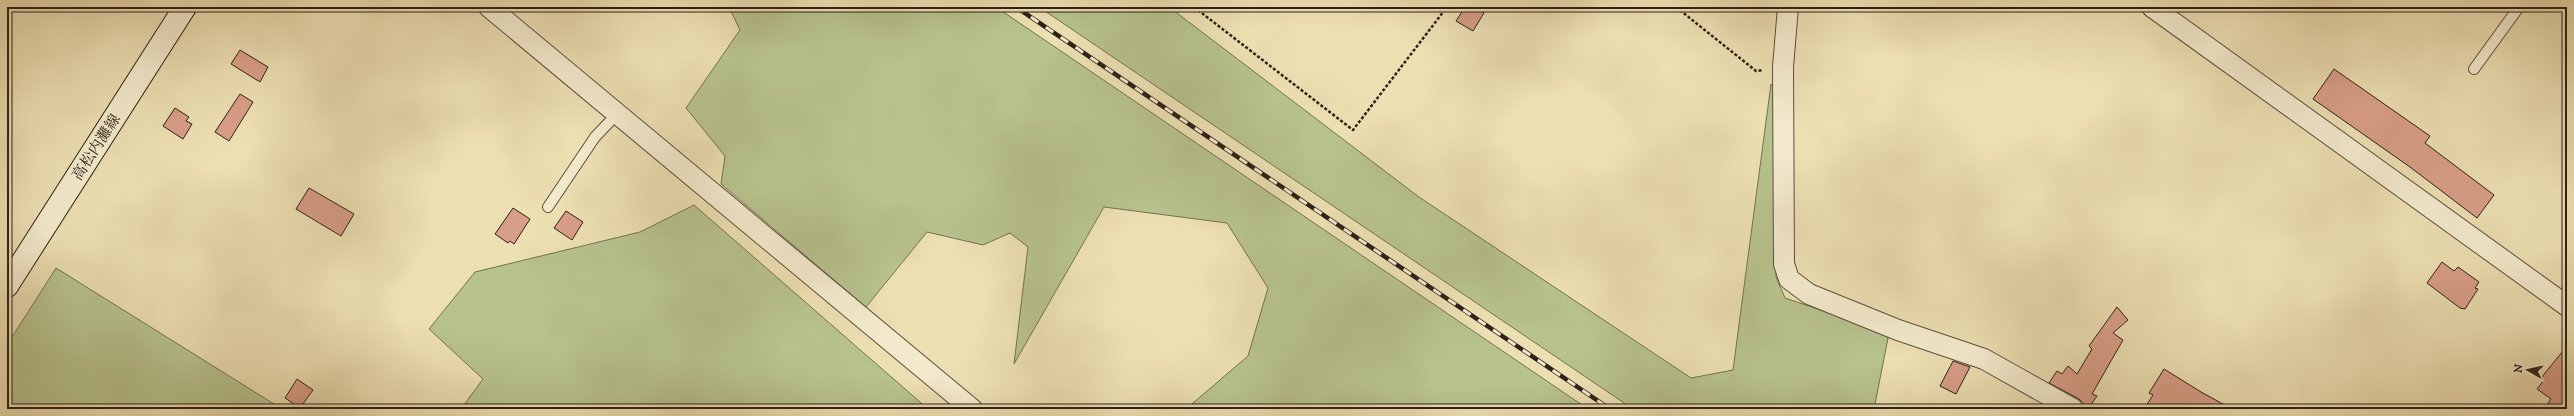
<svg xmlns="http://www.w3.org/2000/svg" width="2574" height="416" viewBox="0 0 2574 416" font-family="'IM FELL DW Pica','Noto Serif JP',serif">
<rect width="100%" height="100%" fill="#ecdfb2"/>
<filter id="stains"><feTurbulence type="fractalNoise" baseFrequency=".005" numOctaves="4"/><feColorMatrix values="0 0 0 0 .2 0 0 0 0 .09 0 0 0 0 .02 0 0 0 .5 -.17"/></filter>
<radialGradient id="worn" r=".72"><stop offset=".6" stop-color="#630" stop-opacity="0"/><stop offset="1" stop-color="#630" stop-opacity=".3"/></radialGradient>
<path fill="#b7c28d" stroke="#727252" d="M729,7H996L1588,409H1186L1248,356L1268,288L1227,223L1104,207L1014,364L1028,247L1010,233L983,245L927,232L866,307L721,184L725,156L686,108L740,30Z
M1039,7H1169L1419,197L1691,378L1733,370L1771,84L1779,95L1776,277L1785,298L1889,333L1874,409H1633Z
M694,205L928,409H461L483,379L429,329L475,272L640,232Z
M56,268L282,409H7V345Z"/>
<path fill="#d89e87" stroke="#2d2118" d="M1465,7H1474L1484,13L1473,31L1456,21Z
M240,50L268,67L260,82L231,64Z
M2334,69L2430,136L2425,143L2494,195L2477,218L2410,167L2313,99Z
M240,94L253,102L229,141L215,132Z
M175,108L189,117L186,121L192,124L183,139L163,126Z
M309,188L354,214L341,236L296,209Z
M513,208L530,219L514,244L510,241L508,243L495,234Z
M566,211L583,222L572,240L554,228Z
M2442,262L2454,271L2458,267L2479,282L2475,288L2478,289L2465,309L2460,308L2427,283Z
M2117,307L2128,320L2113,333L2123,340L2092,394L2097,396L2088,409L2079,399L2049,383L2057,371L2062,374L2068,366L2077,374L2092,349L2089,346Z
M2567,346V409H2544L2551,399L2537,389L2544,380L2541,378Z
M1953,361L1970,367L1956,394L1940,386Z
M2164,369L2201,392L2232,409H2144L2153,395L2149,393Z
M297,379L313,390L300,408L285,398Z"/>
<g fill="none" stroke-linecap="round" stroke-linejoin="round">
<g stroke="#5d503e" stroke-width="12">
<path id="lane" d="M2474,69L2519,7
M548,207L595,137L617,114"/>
</g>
<g stroke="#5d503e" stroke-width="22">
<path id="street" d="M489,7L972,409
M1788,7L1783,67L1784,264L1789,279L1809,294L1898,330L1984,359L2073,409
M2152,7L2567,306"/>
</g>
<g stroke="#2d2118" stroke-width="24">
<path id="secondary" d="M7,286L185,7"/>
</g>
<path stroke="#2d2118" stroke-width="2.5" stroke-dasharray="3 2" stroke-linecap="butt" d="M1194,7L1353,130L1447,7
M1676,7L1756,71L1763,70"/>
<use href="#lane" stroke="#f3eacd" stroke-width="10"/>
<use href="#street" stroke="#f3eacd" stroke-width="20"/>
<use href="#secondary" stroke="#f3eacd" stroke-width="22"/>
<g stroke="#2d2118" stroke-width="4.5">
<path id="rail" d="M1016,7L1610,409"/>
</g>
<use href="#rail" stroke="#f3eacd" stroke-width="3" stroke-dasharray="9" stroke-linecap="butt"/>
</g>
<g text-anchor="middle" stroke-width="3" stroke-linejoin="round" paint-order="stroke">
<g font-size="15" fill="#2d2118" stroke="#f3eacd">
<text transform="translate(96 147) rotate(-57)" y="5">高松内灘線</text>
</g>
</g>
<rect width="2574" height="416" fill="none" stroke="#ecdfb2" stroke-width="24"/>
<rect x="8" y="8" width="2558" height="400" fill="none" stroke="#2d2118" stroke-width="2"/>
<rect x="12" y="12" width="2550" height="392" fill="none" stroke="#2d2118"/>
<g transform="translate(2528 370) rotate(279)" stroke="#f3eacd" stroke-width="3" paint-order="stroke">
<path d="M0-3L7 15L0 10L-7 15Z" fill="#2d2118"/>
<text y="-6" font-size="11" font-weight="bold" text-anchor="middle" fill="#2d2118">N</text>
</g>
<rect width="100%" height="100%" filter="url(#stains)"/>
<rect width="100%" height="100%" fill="url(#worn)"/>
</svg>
